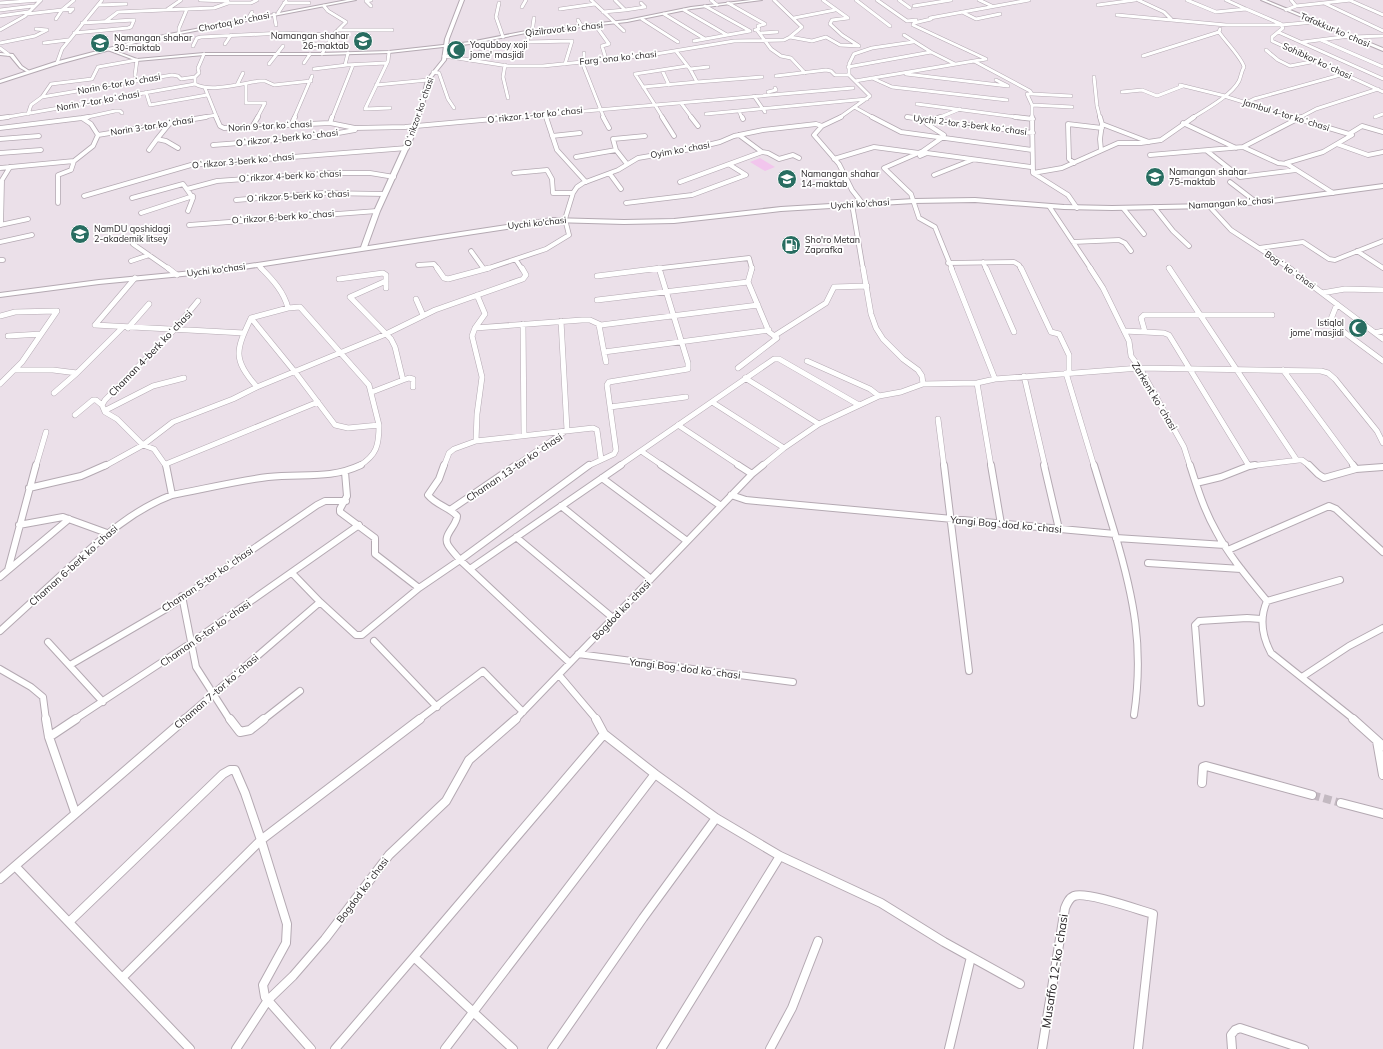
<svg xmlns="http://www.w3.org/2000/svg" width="1383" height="1049" viewBox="0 0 1383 1049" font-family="Mulish,sans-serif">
<rect width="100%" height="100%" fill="#ebe0e9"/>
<path fill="#f2c5ed" d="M760,158L775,167L765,171L750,162Z"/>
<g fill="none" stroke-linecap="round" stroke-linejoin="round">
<path stroke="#c3b9c1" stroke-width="8" stroke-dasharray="8 4" stroke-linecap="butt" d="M1312,795L1341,803"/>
<g stroke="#b4a9b2" stroke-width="4">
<path id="minor-far4" d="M200,0L228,1
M371,0L366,1L371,6
M591,0L624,31
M615,0L625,10L645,7L641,3
M711,0L717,5
M774,0L802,27L790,37L812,41L826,37L840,45L859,46L842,35L830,24L832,20L848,18L823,0
M856,0L890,26
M877,0L907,21L916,20
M899,0L910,8
M979,0L992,6
M1138,0L1164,12L1171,19
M1187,0L1216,12L1246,9L1226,0
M1349,0L1383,15
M0,3L40,0
M284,3H309
M499,3L496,17L503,37
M728,3L765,24L758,26L759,29L755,30
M1324,3L1383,31
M99,5L126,4
M1098,5L1135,0
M914,6L951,0
M1296,6L1351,0
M522,7L526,0
M168,9L181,0
M187,9L214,8L228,3H251L257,0
M560,9L595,4
M1246,9L1281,24
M0,10L33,6
M684,10L727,35
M1286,10L1296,6L1291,0
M603,12L625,10
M962,12L976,19L1000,14
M278,13L286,1
M27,14L62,10L74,0
M274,14L276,25
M664,14L705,39
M1117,15L1226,25H1281L1315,22
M0,16L28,12
M794,18L835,10
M930,18L1029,0
M56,19L62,10L73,9L70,12
M248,19L252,12
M642,19L678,42
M578,20L582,27
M106,21L118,12L187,9L179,28V33
M1281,25L1283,28L1272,37V41L1383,92
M596,26L609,44L602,46L606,59
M0,30L25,16L41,0
M338,30H392
M757,30L771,49L781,56L791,58L805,73
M526,32L528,38L527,42L572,41L565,64
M532,32L534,18
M1278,32L1383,79
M74,33L128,28L131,27L134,20L82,23
M761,33L777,32
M904,35L931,52L955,64
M1352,37L1383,36
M1321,40L1383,67
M694,41L750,31L705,6
M1303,42L1350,36
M0,43L35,36L47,30L36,29
M44,43L68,40
M225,44L231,35
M308,44H327
M193,46L197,38L201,37L282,33L333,35
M0,48L8,54
M1266,50L1278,60L1290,66L1316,61
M676,51L690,69L708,67
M389,52L388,61L365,109L390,108
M348,53L345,65L386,63
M584,53V57L582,59L584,61
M204,54L198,68L199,73L195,77V84C210,93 243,83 260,81H265L274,85L311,81
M322,54L333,35L346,22L328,11L324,6
M444,56L508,66H543L650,55L734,41L784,40L790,37
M1143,56L1219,32L1220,29
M473,60L480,52
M974,61L1030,91L1032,94H1027L1032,105V118
M582,62L604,118
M57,63L62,49L102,0
M304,63L310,54
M269,64L283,46
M505,65L503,77L508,98
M848,67L931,52
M314,69L347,65
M662,70L669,85
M433,72L439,73L448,99L454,108
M906,74L1008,86L996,80
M135,75L137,60
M776,76L826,70L831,71L835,75H849
M1094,77L1097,106L1100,118
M872,78L892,87L1007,100
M855,81L986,59L913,25L914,23L931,19
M697,82L762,77
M246,84V103H265L257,118
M237,85L243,73
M376,85L428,80
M1180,85L1225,96
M643,87L697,82L690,69
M205,88L217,118
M146,92L150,105L207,95
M768,92L776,90L775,88
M1122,92L1142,90L1157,96L1183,86
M1032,94L1071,96
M754,96L765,112
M1224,96L1295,118
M42,97L51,84L92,79L98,67L137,60
M681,103L692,118
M1246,103L1254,99L1344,74
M917,104L1023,118
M1032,105L1072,107
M856,108L874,118
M739,111L742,118
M28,114L31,105L42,97L172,75L178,76L181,79L195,77
M545,114L546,118
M706,114L867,99
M907,117L912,118
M1375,117L1383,114
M2,118L195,84
M83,118L115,111H120L122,113
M200,118L216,115
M294,118L312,76
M332,118L353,65
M505,118L655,105L635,74L687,66
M663,118L655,105L853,88
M839,118L870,96L849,75V64L854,54L872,48L913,42
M938,118L960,109
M1192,118C1205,110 1232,95 1239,81C1241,77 1241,72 1244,67C1242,58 1225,41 1219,32
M1299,118L1316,109L1378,89"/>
</g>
<g stroke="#b4a9b2" stroke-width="5.5">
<path id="minor-far3" d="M216,117L220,126L224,128L330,123L355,128L405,127L516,117
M546,117L557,150L586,182
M603,117L609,128
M662,117L674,136
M691,117L698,126
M742,117L743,119
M841,117L822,126L814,135L839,164L852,190L863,204
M872,117L901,132L1032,150
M907,117L1033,133
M940,117L927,122V124L944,135L943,137L923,151L884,168L911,194L919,218L935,227L952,269
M1015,117L1033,119
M1032,117L1033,173L1068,195L1077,208
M1100,117L1102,124L1149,142
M1292,117L1349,134
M0,118L8,117
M82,118L88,117
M170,123L157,139L166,141L178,148
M330,123L332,117
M1183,123L1236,148
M291,125L295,117
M252,127L258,117
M0,128L82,118L91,124L98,135L206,117
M1349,134L1362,126L1383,132
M552,136L580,133
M0,139L39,136
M1337,144L1368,155L1383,152
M213,145L316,137L355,130
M1243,147L1278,163L1287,164L1333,193
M149,150L157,139
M1101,150L1100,139L1102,124
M1207,151L1240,177L1296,170
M762,152L768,153L779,159L793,155L799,158
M0,153L41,150
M1150,155L1243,147L1301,117
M920,156L927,153L1031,167
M576,157L616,150
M834,159L874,147L919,153
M1074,163L1069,159L1068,124L1102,128
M627,164L616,150L613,139L645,136
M1287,164L1286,163L1323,152L1352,135L1350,134
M0,168L74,161
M514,173L547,170L552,179L553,193H573
M1033,173L1062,168L1118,143H1141L1161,140L1194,117
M610,174L621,189
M934,175L972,160
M680,182L762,152L739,135
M1230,182L1256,202
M187,189L217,181L326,173H370L394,177
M84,196L191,165L407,148
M132,198L183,184L193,198L188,211
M236,200L322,193L385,194
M58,203V175L71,170L74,161L93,146L98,135
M626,203L692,195L746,175L730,165
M852,204L863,269
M1049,206L1091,269
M1209,206L1231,230L1291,269
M1154,207L1173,231L1189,246
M1123,208L1144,234
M141,213L193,196
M0,225L28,219
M1,225L2,180L10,167
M189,225L377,211
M0,242L32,235
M1073,242L1119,240L1125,243L1131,251
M133,244L169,269
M1259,248L1303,242L1329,259L1335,260L1383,241
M471,251L484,269
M1357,251L1383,268
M0,260H3
M516,260L522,269
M131,261L149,255
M983,262L986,269
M948,263L1014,262L1019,265L1021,269
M258,265L262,269
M418,265L434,264L438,269
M1169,268L1170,269
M486,269L546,249L569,235L565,219L573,193L577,187L583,183L618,170L638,158L691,149L720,142L734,136L763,130L816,124L822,126
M653,269L749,258L752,269"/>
</g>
<g stroke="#b4a9b2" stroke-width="6">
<path id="minor-far2" d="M168,268L177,275
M261,268C273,280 284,292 288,308
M437,268L444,278L448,279L489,268
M951,268L995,379
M986,268L1014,332
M1021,268L1051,332L1059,334L1069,355V373
M1090,268L1103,288L1129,341L1131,356L1140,368L1184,447L1190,466
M1169,268L1296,459
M1289,268L1383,339
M597,276L661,268
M135,278L95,325L244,333
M339,279L383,273L386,275V288
M1322,293L1345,289L1383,290
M416,299L423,315
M597,300L748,282
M1337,304L1331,319L1333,324L1383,361
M300,307L369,385L379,425L348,428L335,425L295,372L251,318L288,308Z
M0,316L15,312L57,311L22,362L0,384
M251,318C236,350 232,359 257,387
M523,324L524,435
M599,325L604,352L769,330
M128,328L149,304
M475,328L582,320H590L601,325L758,305
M1124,331L1145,332L1141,318L1144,315H1272
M1145,332L1164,333L1169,335L1249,466
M1375,333L1383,331
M8,336L41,334
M774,336L826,303L834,287L867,286
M604,352L606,362
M807,361L870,389L879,396
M738,368L777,338L769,332L748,282L752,268
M14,370H53L77,373L123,327
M1283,370L1354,466
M1066,373L1094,466
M1024,376L1045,466
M745,378L819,424
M403,380L409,378L413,379V387
M977,383L991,466
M923,384L977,383L995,379L1140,368L1321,371L1328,373L1335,379L1377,431L1383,443
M372,392L403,380L395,347L391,339L350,297L386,281
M54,393L77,373
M712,402L784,448
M610,407L686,397
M106,410L153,386L184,378
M75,415L93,400H96L102,405
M938,419L944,466
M678,425L740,466
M476,441L593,428L597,430L601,459
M641,451L663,466
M166,464L318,402
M36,466L46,432
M105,466L143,445L173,422L233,399L257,387L386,334L435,310L523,279L526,275L522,268
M166,466L154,449L143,445L117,419L105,412L102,405L105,400L174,330L198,301
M359,466C377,455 379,445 379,425
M444,466L449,453L454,449L476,441L477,414L482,377L472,336L475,328L485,314L477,295
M515,466L567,430L561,321
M588,466L614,454L616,450L607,385L609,382L688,369V363L659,268
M619,466L774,359H779L859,405
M762,466L784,448L819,424L879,396L901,392L923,384L922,376L918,370L903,359L883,339L876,328L871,314L863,268
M1250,466L1299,460H1302L1310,466"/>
</g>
<g stroke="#b4a9b2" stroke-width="8">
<path id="minor-far1" d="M166,465L172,495
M444,465L439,479L428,495C436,505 449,507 457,516C457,526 442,535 448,545C451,550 456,555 460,560L589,465
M661,465L721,506
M738,465L752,474
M944,465L969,671
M991,465L1001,524
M1044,465L1059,529
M1190,465C1197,487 1204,510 1216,531C1229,556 1249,579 1267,601C1259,619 1262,636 1271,653L1355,720
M1309,465L1318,474L1324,478L1356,469
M1353,465L1356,469L1383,467
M1249,466L1255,465
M345,472L347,496L340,509V512L375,538V554L419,588
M602,478L687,541
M1196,483L1221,477L1249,466L1248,465
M29,488L81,476L106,465
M731,495L746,500L1115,534L1094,465
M561,506L651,579
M450,510L516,465
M19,525L63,517L107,533
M1115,534C1134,598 1144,648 1134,715
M516,537L613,618
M1116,538L1225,545
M1228,550L1329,506L1336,509L1383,552
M1148,563L1241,569
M470,569L621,465
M8,570L36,465
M292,573L320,602
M0,577L69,519
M182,596L196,667L230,720
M1267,601L1340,580
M0,631C23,610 47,588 70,567C102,538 132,510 172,495C204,489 236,481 268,477C302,473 329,480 361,465
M374,641L437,707
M48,642L103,702
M578,654L793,682
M70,665L166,609L317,505L325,501H346
M0,669L31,687L43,697L46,720
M559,675L597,720
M1302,677L1349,646L1383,628
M1201,703L1195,625L1199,621L1247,618L1261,619
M74,720L191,643L359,525
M183,720L320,602L356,635H362L419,588L460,560L570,663
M263,720L300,691
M418,720L483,671L523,712
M515,720L752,474L763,465"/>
</g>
<g stroke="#b4a9b2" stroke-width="10">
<path id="minor" d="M46,719L49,737L75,812
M230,719L240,732L250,730L264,719
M596,719L604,734L655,774L716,818L780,856L881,903L944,942L1020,984
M1353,719L1383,746
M49,737L76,719
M1377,741L1383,775
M1202,783L1203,767L1206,766L1312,795
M1341,803L1383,814
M15,866L185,719
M0,879L15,866L190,1049
M69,922L223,774L230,770H235L245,793L261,840L287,924L286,943L263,985L265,997L311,1049
M414,957L604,734
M122,978L261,840L420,719
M236,1049L268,1000L293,976L325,939L389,855L446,801L469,760L516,719
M335,1049L414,957L513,1049
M445,1049L655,774
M552,1049L643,918L716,818
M661,1049L780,856
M770,1049L792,1008L818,941
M949,1049L971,957
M1042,1049L1065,908C1067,903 1069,898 1074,896C1086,891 1139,910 1153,914L1138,1049
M1232,1049L1231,1035L1235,1030L1240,1028L1304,1049"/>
</g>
<g stroke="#b4a9b2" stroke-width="2">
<path id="tertiary" d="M751,0H762L691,9L627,22L526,33L470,44L389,53L322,55H204L137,61L105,49L108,48L137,59L204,53H322L389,51L470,42L526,31L627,20L691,7Z
M0,53L13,54L22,66L31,72L29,73L20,68L10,56L0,55Z"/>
</g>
<g stroke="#b4a9b2" stroke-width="2">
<path id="secondary" d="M347,0H356L143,41L59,64L0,83V80L55,62L143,39Z
M460,0H464L449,39L446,60L430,80L424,105L415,134L380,211L367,247L362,248L361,247L374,211L409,134L420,105L426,80L442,60L445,39Z
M1261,0H1266L1383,48V51Z"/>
</g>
<g stroke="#b4a9b2" stroke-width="2">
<path id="primary" d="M1383,184V188L1272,203L1209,208L1112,210L1064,209L975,202L914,203L781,211L674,223L624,224L552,222L224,272L99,284L0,297V293L99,280L224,268L552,218L624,220L674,219L781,207L914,199L975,198L1064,205L1112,206L1209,204L1272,199Z"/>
</g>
<use href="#minor-far4" stroke="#fff" stroke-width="3"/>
<use href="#minor-far3" stroke="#fff" stroke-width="4"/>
<use href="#minor-far2" stroke="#fff" stroke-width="5"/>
<use href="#minor-far1" stroke="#fff" stroke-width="6"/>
<use href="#minor" stroke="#fff" stroke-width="8"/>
<use href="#tertiary" fill="#fff" fill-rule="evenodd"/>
<use href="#secondary" fill="#fff" fill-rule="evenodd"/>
<use href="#primary" fill="#fff" fill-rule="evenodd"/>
</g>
<defs>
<g id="school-disc" transform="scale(1)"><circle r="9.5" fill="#286d61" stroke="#fff"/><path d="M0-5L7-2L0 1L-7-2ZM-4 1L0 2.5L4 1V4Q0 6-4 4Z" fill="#fff"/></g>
<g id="mosque-disc" transform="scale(1)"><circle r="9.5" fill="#286d61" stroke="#fff"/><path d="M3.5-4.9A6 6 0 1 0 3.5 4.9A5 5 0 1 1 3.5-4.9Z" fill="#fff"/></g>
<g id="university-disc" transform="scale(1)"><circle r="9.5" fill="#286d61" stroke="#fff"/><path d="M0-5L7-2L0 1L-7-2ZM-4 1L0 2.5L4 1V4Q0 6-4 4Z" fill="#fff"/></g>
<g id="fuel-disc" transform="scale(1)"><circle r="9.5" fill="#286d61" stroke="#fff"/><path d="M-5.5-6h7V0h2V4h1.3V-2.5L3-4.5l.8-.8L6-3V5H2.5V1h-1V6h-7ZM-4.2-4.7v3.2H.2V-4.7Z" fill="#fff"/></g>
</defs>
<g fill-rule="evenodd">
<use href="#school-disc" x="363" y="41"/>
<use href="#school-disc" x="100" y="43"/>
<use href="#mosque-disc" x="456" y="50"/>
<use href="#school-disc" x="1155" y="177"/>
<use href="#school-disc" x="787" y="179"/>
<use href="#university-disc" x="80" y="234"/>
<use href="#fuel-disc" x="791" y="245"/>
<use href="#mosque-disc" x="1358" y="328"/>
</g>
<g text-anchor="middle" stroke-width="3.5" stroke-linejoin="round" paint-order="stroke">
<g font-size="9" fill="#231f22" stroke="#fff">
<text transform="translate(234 22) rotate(-11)" y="3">Chortoq koʻchasi</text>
<text transform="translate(564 29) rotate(-6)" y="3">Qizilravot koʻchasi</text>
<text transform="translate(1335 30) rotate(23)" y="3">Tafakkur koʻchasi</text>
<text transform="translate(618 58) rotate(-6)" y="3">Fargʻona koʻchasi</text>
<text transform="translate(1317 61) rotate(25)" y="3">Sohibkor koʻchasi</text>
<text transform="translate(119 84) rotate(-10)" y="3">Norin 6-tor koʻchasi</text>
<text transform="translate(98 101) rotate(-10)" y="3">Norin 7-tor koʻchasi</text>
<text transform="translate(419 112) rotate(-71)" y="3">Oʻrikzor koʻchasi</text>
<text transform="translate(535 115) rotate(-6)" y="3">Oʻrikzor 1-tor koʻchasi</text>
<text transform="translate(1286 115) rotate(17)" y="3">Jambul 4-tor koʻchasi</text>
<text transform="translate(970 125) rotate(7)" y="3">Uychi 2-tor 3-berk koʻchasi</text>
<text transform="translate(152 126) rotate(-9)" y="3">Norin 3-tor koʻchasi</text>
<text transform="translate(270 126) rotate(-3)" y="3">Norin 9-tor koʻchasi</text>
<text transform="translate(287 138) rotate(-6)" y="3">Oʻrikzor 2-berk koʻchasi</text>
<text transform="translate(680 150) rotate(-10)" y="3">Oyim koʻchasi</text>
<text transform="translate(243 161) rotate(-5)" y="3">Oʻrikzor 3-berk koʻchasi</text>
<text transform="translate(290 176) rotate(-3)" y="3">Oʻrikzor 4-berk koʻchasi</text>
<text transform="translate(298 196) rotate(-3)" y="3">Oʻrikzor 5-berk koʻchasi</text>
<text transform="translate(1231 203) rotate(-4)" y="3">Namangan koʻchasi</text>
<text transform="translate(860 204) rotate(-4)" y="3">Uychi ko'chasi</text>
<text transform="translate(283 217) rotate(-4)" y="3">Oʻrikzor 6-berk koʻchasi</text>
<text transform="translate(537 223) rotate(-6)" y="3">Uychi ko'chasi</text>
<text transform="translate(216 270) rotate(-7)" y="3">Uychi ko'chasi</text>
<text transform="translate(1290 270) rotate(35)" y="3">Bogʻ koʻchasi</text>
</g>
<g font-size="9" fill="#231f22" stroke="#fff" text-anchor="start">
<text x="349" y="39" text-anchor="end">Namangan shahar<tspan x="349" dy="10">26-maktab</tspan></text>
<text x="114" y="41">Namangan shahar<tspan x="114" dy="10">30-maktab</tspan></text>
<text x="470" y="48">Yoqubboy xoji<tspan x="470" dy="10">jome' masjidi</tspan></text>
<text x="1169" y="175">Namangan shahar<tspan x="1169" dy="10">75-maktab</tspan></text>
<text x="801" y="177">Namangan shahar<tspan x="801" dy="10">14-maktab</tspan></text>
<text x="94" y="232">NamDU qoshidagi<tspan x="94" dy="10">2-akademik litsey</tspan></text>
<text x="805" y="243">Sho'ro Metan<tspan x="805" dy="10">Zaprafka</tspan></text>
<text x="1344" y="326" text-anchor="end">Istiqlol<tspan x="1344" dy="10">jome’ masjidi</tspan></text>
</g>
<g font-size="10" fill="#231f22" stroke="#fff">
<text transform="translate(150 353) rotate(-46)" y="4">Chaman 4-berk koʻchasi</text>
<text transform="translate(1155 396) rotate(59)" y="4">Zarkent koʻchasi</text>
<text transform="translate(514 467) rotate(-34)" y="4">Chaman 13-tor koʻchasi</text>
<text transform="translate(1006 524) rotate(5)" y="4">Yangi Bogʻdod koʻchasi</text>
<text transform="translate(73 565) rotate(-42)" y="4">Chaman 6-berk koʻchasi</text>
<text transform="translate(207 579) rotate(-34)" y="4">Chaman 5-tor koʻchasi</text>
<text transform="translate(621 610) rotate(-46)" y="4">Bogdod koʻchasi</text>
<text transform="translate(205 633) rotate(-35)" y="4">Chaman 6-tor koʻchasi</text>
<text transform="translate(685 668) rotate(7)" y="4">Yangi Bogʻdod koʻchasi</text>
<text transform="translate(216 691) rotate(-41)" y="4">Chaman 7-tor koʻchasi</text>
<text transform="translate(362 890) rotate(-53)" y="4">Bogdod koʻchasi</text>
</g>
<g font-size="12" fill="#231f22" stroke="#fff">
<text transform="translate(1055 971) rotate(-81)" y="4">Musaffo 12-koʻchasi</text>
</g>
</g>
</svg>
